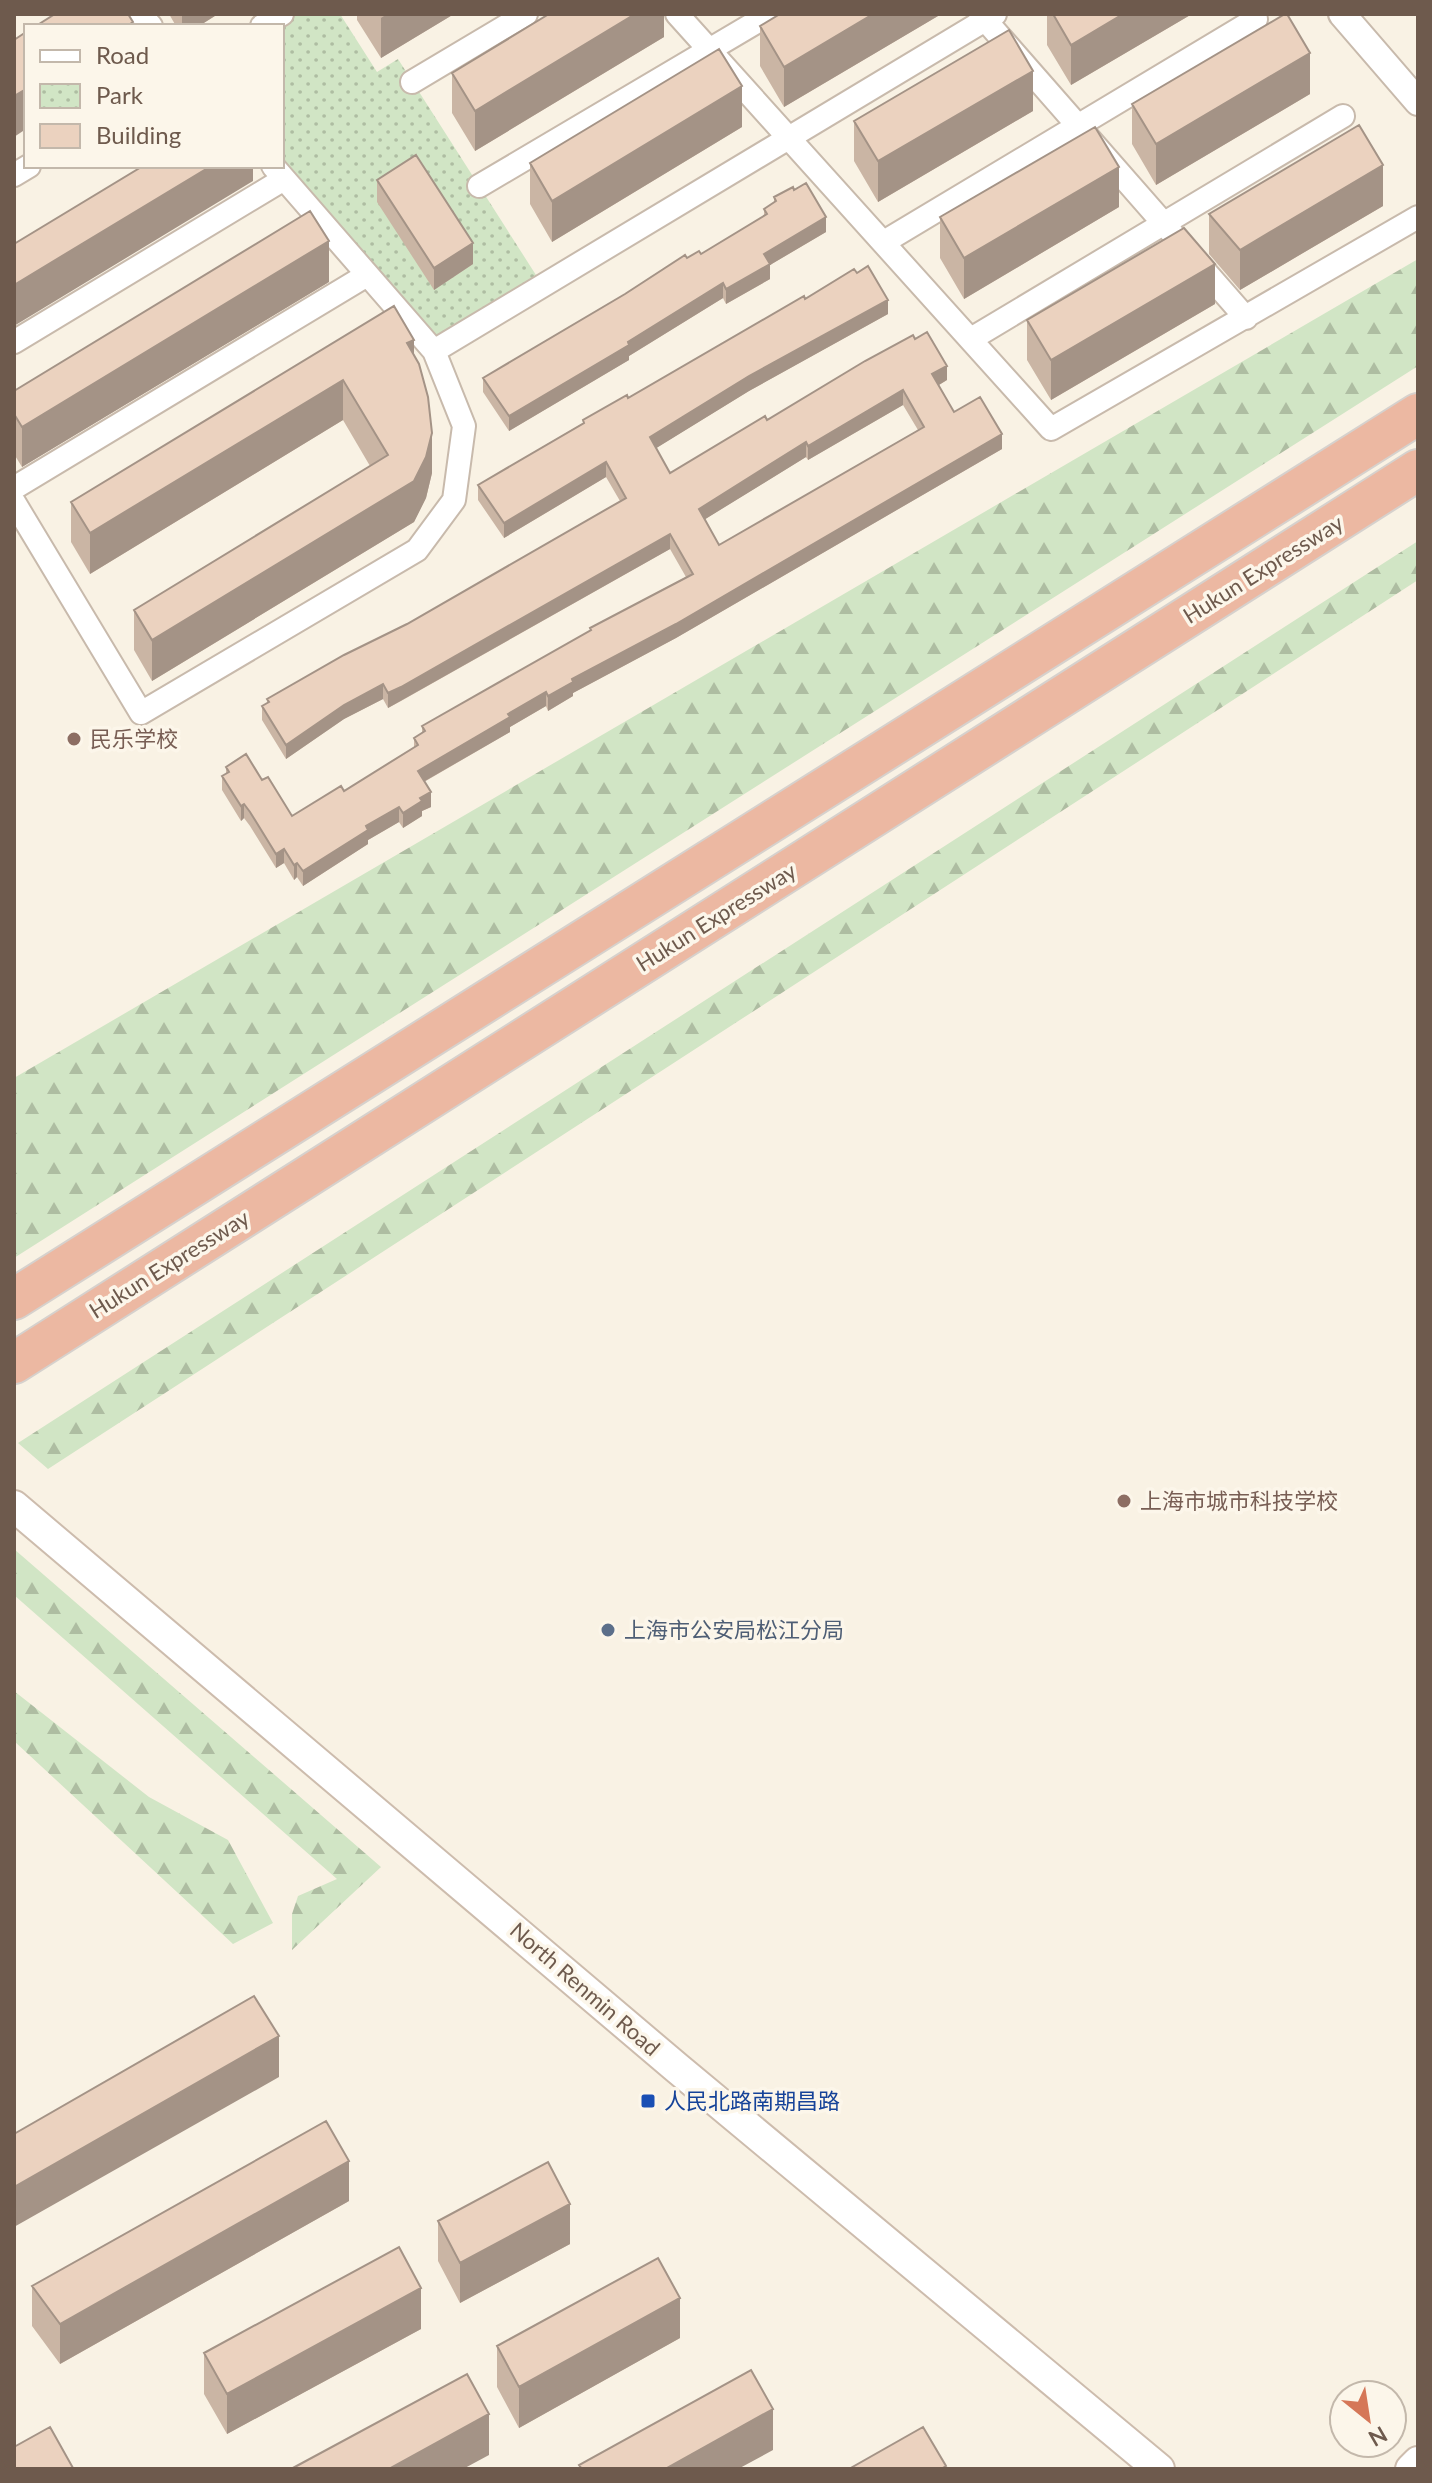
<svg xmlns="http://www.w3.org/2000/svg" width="1432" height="2483" viewBox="0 0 1432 2483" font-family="Lato,'Noto Sans SC',sans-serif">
<defs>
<pattern id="forest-firs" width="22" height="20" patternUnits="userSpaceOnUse" patternTransform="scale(2)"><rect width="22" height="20" fill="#d1e5c5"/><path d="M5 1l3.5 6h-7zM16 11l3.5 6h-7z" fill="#aebda2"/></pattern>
<pattern id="park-dots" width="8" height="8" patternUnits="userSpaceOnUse" patternTransform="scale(2)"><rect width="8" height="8" fill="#d1e5c5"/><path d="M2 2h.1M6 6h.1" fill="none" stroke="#aebda2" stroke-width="1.8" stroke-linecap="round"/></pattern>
</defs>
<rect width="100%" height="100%" fill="#f9f2e4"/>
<path fill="url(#forest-firs)" d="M1418,259V366L14,1258V1078Z
M1418,541V580L48,1469L18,1443Z
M14,1549L381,1867L292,1950V1914L298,1896L337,1879L14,1595Z
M14,1691L149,1797L228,1840L273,1923L233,1944L14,1741Z"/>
<path fill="url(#park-dots)" d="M282,14H340L377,72L398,59L543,286L434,351L282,166Z"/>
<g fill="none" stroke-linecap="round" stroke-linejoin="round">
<g stroke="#c8baac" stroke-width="26">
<path id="minor" d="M140,14L151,26
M677,14L1051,429L1418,217
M980,14L1172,233
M262,26L282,14
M412,82L526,14
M273,166L434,351L995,14
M14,175L29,166
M479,186L770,14
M884,242L1256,19
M1197,262L1246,318
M971,339L1343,116
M14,342L284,179
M14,488L367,275
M14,502L141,713L417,550L454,500L464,426L434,351"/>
</g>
<g stroke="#c8baac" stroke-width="30">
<path id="tertiary" d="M1342,14L1418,102"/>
</g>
<g stroke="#cdbcad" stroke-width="34">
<path id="secondary" d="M14,1506L677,2068L1159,2469
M1411,2469L1418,2462"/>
</g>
<g stroke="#d6d1cd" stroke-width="44">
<path id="motorway" d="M14,1299L1418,414
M14,1363L1418,470"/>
</g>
<use href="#minor" stroke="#fff" stroke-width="22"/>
<use href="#tertiary" stroke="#fff" stroke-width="26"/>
<use href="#secondary" stroke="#fff" stroke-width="30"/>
<use href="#motorway" stroke="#ecb8a2" stroke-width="40"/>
</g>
<path fill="#cab5a4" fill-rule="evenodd" d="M169,14H218L199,26H176Z
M357,14H454L381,58L357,20Z
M664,14V37L475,151L452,113V73Z
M938,14V16L784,107L760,66V26Z
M1047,14H1192L1071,85L1047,45Z
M1310,94L1156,185L1132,144V104Z
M1033,111L878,202L854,161V121Z
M742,127L552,242L530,204V163Z
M377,180L473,264L434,290L377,202Z
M774,197L826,232L770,265V279L726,304L723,298L629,356V360L509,431L483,392V378L687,258L701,254L764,216V209L774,203Z
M1383,206L1240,290L1209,254V214Z
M1119,207L964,299L940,258V217Z
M329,282L22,467L14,454V391Z
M805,299L888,314L749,391L656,448L670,473L767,420L947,380L939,385L954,412L1002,449L676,638L573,693V696L548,711L546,706L510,727V732L424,782L431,807L422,811V816L403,828L399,822L368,840V844L303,886L297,877L294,880L284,863L276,868L250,826L244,818L241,821L222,790V776L226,774V767L262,780L292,816L344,791L414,747V738L422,733V726L590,631V628L686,577L670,549L401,701L388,708L383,699L344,719L286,759L262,720V706L267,703V699L407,624L620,501L606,477L504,538L478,500V485L583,423V420L628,398ZM903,405L918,430L719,545L705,519L806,457L808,460Z
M1215,304L1051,400L1027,360V320Z
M394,306L414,355L432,473L426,498L414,522L152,681L134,650V610L370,466L343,420L90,574L71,542V502Z
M349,2201L60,2364L32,2326V2286Z
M438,2221L570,2244L460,2303L438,2261Z
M421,2329L227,2434L204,2394V2353Z
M680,2338L519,2428L497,2387V2346Z"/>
<path fill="#a49386" d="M182,14H218L199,26H182Z
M387,14H454L381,58V18Z
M635,14H664V37L475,151V111Z
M873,14H938V16L784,107V67Z
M1123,14H1192L1071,85V45Z
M1310,53V94L1156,185V144Z
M1033,71V111L878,202V161Z
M742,86V127L552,242V201Z
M26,89V129L14,137V96Z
M1383,165V206L1240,290V250Z
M211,166H253V181L14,326V285Z
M1119,167V207L964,299V258Z
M826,217V232L770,265V279L726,304V289L764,254Z
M329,241V282L22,467V427Z
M473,243V264L434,290V268Z
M1215,264V304L1051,400V360Z
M723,283V298L629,356V360L509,431V416Z
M888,300V314L749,391L650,452V437L749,376Z
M414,340V380L407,343Z
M947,366V380L932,389V374Z
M343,380V420L90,574V533Z
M903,390V405L808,460V446Z
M432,433V473L426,498L414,522L152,681V640Z
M1002,434V449L676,638L573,693V696L548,711V696L572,679Z
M806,442V457L699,523V509Z
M606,462V477L504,538V523Z
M670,534V549L388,708V693Z
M383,684V699L344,719L286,759V745L344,705Z
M546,692V706L510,727V732L418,785V771L508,714Z
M431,792V807L422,811V816L403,828V813L420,798Z
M244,804V818L241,821V806Z
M399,807V822L368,840V844L303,886V871L366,826Z
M284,849V863L276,868V854Z
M297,863V877L294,880V865Z
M279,2036V2077L14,2227V2187Z
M349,2161V2201L60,2364V2324Z
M570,2204V2244L460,2303V2263Z
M421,2288V2329L227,2434V2394Z
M680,2298V2338L519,2428V2387Z
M773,2409V2450L738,2469H665Z
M489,2414V2455L463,2469H389Z"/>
<path fill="#ebd2bf" stroke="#a49386" stroke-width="2" fill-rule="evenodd" d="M55,14H128L133,22L127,26H36Z
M549,14H635L475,111L452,73Z
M780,14H873L784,67L760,26Z
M1053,14H1123L1071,45Z
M1285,14H1287L1310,53L1156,144L1132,104Z
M1009,30L1033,71L878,161L854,121Z
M26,32V89L14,96V40Z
M719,49L742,86L552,201L530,163Z
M1359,125L1383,165L1240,250L1209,214Z
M1095,127L1119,167L964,258L940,217Z
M416,155L473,243L434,268L377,180Z
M143,166H211L14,285V244Z
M806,183L826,217L764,254L770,264L726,289L723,283L628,342L629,345L509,416L483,378L625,294L685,255L687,258L699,251L701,254L767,214L764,209L776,201L774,197L793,187L794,190Z
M310,211L329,241L22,427L14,414V391Z
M1184,228L1215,264L1051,360L1027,320Z
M868,266L888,300L749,376L650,437L670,473L765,416L767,420L865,361L913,335L915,339L927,332L947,366L932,374L954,412L980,397L1002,434L676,624L572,679L573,682L548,696L546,692L508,714L510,717L418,771L431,792L420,798L422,801L403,813L399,807L366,826L368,830L303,871L297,863L294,865L284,849L276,854L250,812L244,804L241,806L222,776L229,772L226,767L246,754L262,780L268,777L292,816L341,786L344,791L418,745L414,738L425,731L422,726L591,630L590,628L693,574L670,534L401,687L388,693L383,684L344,705L286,745L262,706L269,702L267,699L344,655L407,624L626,498L606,462L504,523L478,485L584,423L583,420L627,395L628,398L804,296L805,299L854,269L857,273ZM903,390L924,427L719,545L699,509L806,442L808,446Z
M394,306L414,340L407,343L419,364L428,397L432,433L426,457L414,481L152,640L134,610L388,455L343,380L90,533L71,502Z
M254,1996L279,2036L14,2187V2134Z
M326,2121L349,2161L60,2324L32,2286Z
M548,2162L570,2204L460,2263L438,2221Z
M399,2247L421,2288L227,2394L204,2353Z
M658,2258L680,2298L519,2387L497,2346Z
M751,2370L773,2409L665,2469H582L579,2465Z
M467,2374L489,2414L389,2469H291Z
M50,2427L73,2468L14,2469V2447Z
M923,2427L946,2466L941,2469H849Z"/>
<g fill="#8d6e63" stroke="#fcf6ea" stroke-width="3">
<circle cx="74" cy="739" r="8"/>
<circle cx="1124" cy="1501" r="8"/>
</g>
<circle fill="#5c6f8a" stroke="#fcf6ea" stroke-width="3" cx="608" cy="1630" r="8"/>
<rect fill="#1a4fb4" stroke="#fcf6ea" stroke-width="3" x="640" y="2093" width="16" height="16" rx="4"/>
<g text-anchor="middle" stroke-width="7" stroke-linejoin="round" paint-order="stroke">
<g font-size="22" fill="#6e5a4d" stroke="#fcf6ea">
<text transform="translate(1263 569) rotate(-32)" y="8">Hukun Expressway</text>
<text transform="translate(716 917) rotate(-32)" y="8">Hukun Expressway</text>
<text transform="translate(169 1264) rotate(-32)" y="8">Hukun Expressway</text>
<text transform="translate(585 1989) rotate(41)" y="8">North Renmin Road</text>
</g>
<g font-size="22" fill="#785e54" stroke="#fcf6ea" text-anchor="start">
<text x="90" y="747">民乐学校</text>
<text x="1140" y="1509">上海市城市科技学校</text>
</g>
<g font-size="22" fill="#4e5e75" stroke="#fcf6ea" text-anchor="start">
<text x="624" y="1638">上海市公安局松江分局</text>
</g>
<g font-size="22" fill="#164399" stroke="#fcf6ea" text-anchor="start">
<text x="664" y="2109">人民北路南期昌路</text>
</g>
</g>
<rect width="1432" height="2483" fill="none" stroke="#6e5a4d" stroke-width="32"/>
<rect x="24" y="24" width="260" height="144" fill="#fcf6ea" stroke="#c3b8ab" stroke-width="2"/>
<rect x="40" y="50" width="40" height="12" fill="#ffffff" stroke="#c3b8ab" stroke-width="2"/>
<text x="96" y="64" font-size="24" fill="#6e5a4d">Road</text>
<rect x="40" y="84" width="40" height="24" fill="url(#park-dots)" stroke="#c3b8ab" stroke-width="2"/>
<text x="96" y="104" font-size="24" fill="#6e5a4d">Park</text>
<rect x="40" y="124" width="40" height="24" fill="#ebd2bf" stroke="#c3b8ab" stroke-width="2"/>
<text x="96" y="144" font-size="24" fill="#6e5a4d">Building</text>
<g transform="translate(1368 2419) rotate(150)"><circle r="38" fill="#fcf6ea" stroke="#c3b8ab" stroke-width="2"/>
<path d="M0-6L14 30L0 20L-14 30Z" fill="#d57758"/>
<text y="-12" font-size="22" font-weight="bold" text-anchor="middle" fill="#6e5a4d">N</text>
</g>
</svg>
